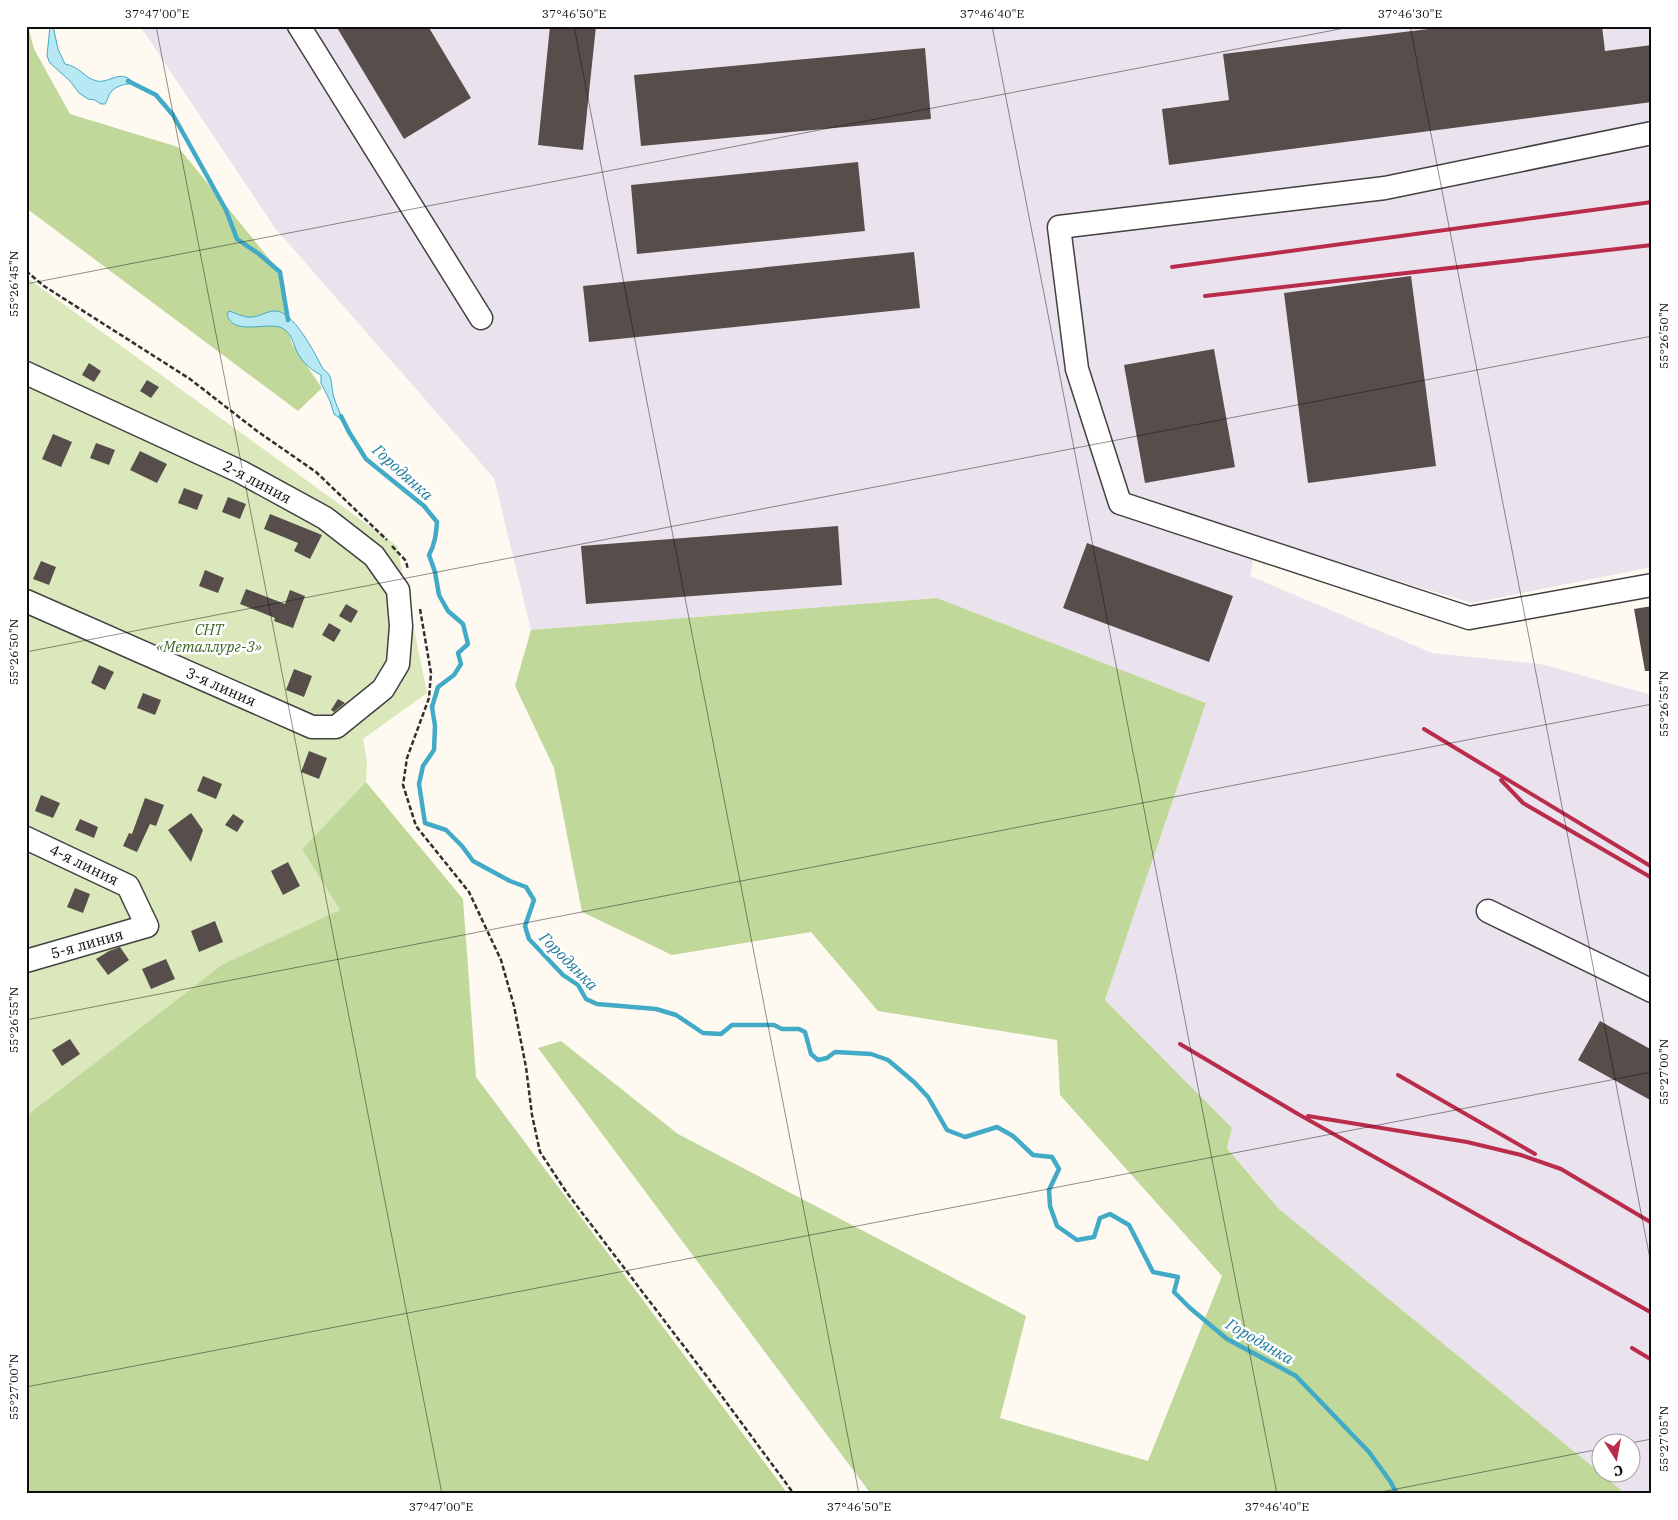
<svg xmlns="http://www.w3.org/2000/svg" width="1678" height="1520" viewBox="0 0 1678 1520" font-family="'IBM Plex Serif',serif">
<rect width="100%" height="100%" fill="#fef9f1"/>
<path fill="#eae3ed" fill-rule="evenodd" d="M140,26H1652V567L1472,603L1258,539L1250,576L1432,653L1541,664L1652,695V1494H1626L1278,1208L1227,1147L1232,1128L1105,1000L1206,703L937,598L531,630L494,478L275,228ZM1600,1442H1630V1472H1600Z"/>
<path fill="#dae8bb" d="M26,277L397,546L427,693L363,739L367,762L366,782L302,849L341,910L223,964L26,1116Z"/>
<path fill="#c1d89b" d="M26,26H28L34,49L70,114L178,147L280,272L289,333L292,344L322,388L298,411L26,208Z
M937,598L1206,703L1105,1000L1232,1128L1227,1148L1278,1208L1626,1494H871L538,1048L561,1041L678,1134L1026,1316L1000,1418L1148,1461L1222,1276L1060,1095L1057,1040L878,1011L811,932L672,955L582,912L554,768L515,686L531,630Z
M366,782L463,899L476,1077L788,1494H26V1116L223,964L340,910L302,849Z"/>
<path fill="#b7e8f4" stroke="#41aac7" d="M50,26H53L58,49L65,64C81,67 84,78 97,81C109,84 122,67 134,84C127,83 115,86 111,92C108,95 108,100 105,104H101L95,100L88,99L79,93L70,81L50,63L47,56Z
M229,311C236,313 244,318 252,317C258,317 268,311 274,311C293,309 315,354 323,369C333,375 331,384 333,394C335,403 340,412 343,421L334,414L330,401L321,383V375C309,369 299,359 295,347C292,339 290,332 282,328C268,321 232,337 227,314Z"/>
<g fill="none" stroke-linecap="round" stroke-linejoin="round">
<path stroke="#41aac7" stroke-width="4.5" d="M128,81L156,95L173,115L226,210L237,239L259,254L280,272L288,320
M341,416L349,432L366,459L424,506L437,522C436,534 435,544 429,555L435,572L439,595L448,611L463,624L468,644L458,653L461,664L454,675L438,687L432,707L435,726L434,750L423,766L419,784L425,823L446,830L462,846L473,861L510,881L526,887L534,900L525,926L529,939L563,975L578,985L586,999L597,1004L656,1009L676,1015L703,1033L721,1034L732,1025H774L782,1029H799L805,1032L811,1054L818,1060L827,1058L835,1052L871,1054L888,1060L914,1082L928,1097L947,1130L965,1137L997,1127L1013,1136L1033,1155L1052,1157L1059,1169L1049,1190L1050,1206L1057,1226L1077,1240L1094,1237L1100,1218L1110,1214L1129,1225L1153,1272L1178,1277L1174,1292L1190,1308L1227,1339L1296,1376L1369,1452L1390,1481L1397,1494"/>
</g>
<path fill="#574e4b" d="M336,26H428L471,98L404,139Z
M550,26H596L583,150L538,145Z
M1453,26H1602L1605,51L1652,45V102L1169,165L1162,109L1229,100L1223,54Z
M925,48L931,119L641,146L634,75Z
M858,162L865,231L637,254L631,185Z
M914,252L920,308L589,342L583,286Z
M1411,276L1436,466L1308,483L1284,293Z
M1214,349L1235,467L1145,483L1124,365Z
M89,363L101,371L94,382L82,375Z
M147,380L159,387L151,398L140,391Z
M53,434L72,442L61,467L42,459Z
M96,443L115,450L109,465L90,458Z
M140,451L167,464L157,483L130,470Z
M184,488L203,495L197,510L178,503Z
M228,497L246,504L240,519L222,512Z
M270,514L322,535L310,559L294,551L298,543L264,529Z
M838,526L842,585L586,604L581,546Z
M1087,543L1233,596L1209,662L1063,608Z
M41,561L56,567L49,585L33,579Z
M205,570L224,578L218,593L199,586Z
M246,589L285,604L290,590L305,596L293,628L274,621L275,618L240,604Z
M346,604L358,611L351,623L339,616Z
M1652,606V671H1645L1634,609Z
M329,623L341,630L334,642L322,635Z
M99,665L114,672L105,690L91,683Z
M294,669L312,676L304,697L286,690Z
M143,693L161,700L155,715L137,708Z
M338,699L345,703L334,712L331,710Z
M309,751L327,758L319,779L301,772Z
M203,776L222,784L216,799L197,791Z
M41,795L60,803L53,818L35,811Z
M145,798L164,805L156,826L150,824L137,852L123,846L129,833L132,834Z
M191,813L203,830L191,862L168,830Z
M233,814L244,821L237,832L225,825Z
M80,819L98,827L94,838L75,830Z
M288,862L300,886L283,895L271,871Z
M75,888L90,894L83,913L67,907Z
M215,921L223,942L199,952L191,931Z
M120,947L129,960L108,975L96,959L109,951Z
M166,959L175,979L151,989L142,969Z
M1600,1021L1652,1050V1101L1578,1060Z
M70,1039L80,1054L62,1066L52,1050Z"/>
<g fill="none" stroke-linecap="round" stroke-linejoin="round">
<g stroke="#414141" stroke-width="25">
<path id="minor" d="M299,26L481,318
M1652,133L1385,188L1059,227L1077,369L1120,503L1469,618L1652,585
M26,373L241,472L325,518L374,556L398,590L401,626L398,664L383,689L336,727H312L26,601
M26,838L128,886L147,926L26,961
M1488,911L1652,991"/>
</g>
<path stroke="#303030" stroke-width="2.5" stroke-dasharray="5 2.5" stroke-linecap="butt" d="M26,271L44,286L190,379L257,431L316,472L387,540
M392,546L406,561L408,570
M420,609L431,673L429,698L407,758L403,785L416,826L469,892L501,960L514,1006L526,1067L532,1115L540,1152L567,1193L718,1391L794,1494"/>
<use href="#minor" stroke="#fff" stroke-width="22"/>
<path stroke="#b92c4c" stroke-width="4" d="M1172,267L1652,202
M1205,296L1652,245
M1424,729L1652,867
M1501,780L1523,803L1652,878
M1180,1044L1298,1114L1652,1313
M1398,1075L1535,1154
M1308,1116L1467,1142L1521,1155L1561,1169L1652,1223
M1632,1348L1652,1360"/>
</g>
<path fill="none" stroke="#0e0e0e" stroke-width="1" stroke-opacity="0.45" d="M156,26L442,1494M574,26L859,1494M992,26L1277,1494M1410,26L1652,1269M26,284L1355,26M26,652L1652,336M26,1020L1652,704M26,1387L1652,1072M1630,1443L1652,1439M1371,1494L1600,1449"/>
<g text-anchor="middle" stroke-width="5" stroke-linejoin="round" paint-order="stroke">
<g font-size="15" fill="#0e0e0e" stroke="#fff">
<text transform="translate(257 482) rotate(28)" y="5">2-я линия</text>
<text transform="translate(221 687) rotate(24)" y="5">3-я линия</text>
<text transform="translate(84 865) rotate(26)" y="5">4-я линия</text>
<text transform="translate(87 944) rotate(-16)" y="5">5-я линия</text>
</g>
<g font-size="15" font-style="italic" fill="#3b6421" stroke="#fff">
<text x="209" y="635">СНТ<tspan x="209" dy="17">«Металлург-3»</tspan></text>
</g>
<g font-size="16" font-style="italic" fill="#1d7a9b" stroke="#fff">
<text transform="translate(403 472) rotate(42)" y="6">Городянка</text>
<text transform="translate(569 961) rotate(45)" y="6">Городянка</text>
<text transform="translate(1260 1341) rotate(30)" y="6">Городянка</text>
</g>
</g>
<rect width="1678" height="1520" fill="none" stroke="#ffffff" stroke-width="55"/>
<g transform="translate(1616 1458) rotate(169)"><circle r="24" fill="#ffffff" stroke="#9f9f9f"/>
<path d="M0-4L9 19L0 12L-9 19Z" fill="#b92c4c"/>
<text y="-8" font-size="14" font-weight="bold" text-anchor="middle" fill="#0e0e0e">С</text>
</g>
<rect x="28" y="28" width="1622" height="1464" fill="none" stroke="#0e0e0e" stroke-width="2"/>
<g font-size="12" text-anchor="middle" fill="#0e0e0e">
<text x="157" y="18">37°47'00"E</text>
<text x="574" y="18">37°46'50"E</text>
<text x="992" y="18">37°46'40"E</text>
<text x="1410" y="18">37°46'30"E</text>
<text transform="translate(14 284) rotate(-90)" y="4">55°26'45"N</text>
<text transform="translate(1664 336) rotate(-90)" y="4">55°26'50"N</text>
<text transform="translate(14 652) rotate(-90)" y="4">55°26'50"N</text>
<text transform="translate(1664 704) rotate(-90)" y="4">55°26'55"N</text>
<text transform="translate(14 1020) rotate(-90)" y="4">55°26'55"N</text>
<text transform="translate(1664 1072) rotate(-90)" y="4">55°27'00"N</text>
<text transform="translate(14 1387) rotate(-90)" y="4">55°27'00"N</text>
<text transform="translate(1664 1439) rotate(-90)" y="4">55°27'05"N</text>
<text x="441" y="1511">37°47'00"E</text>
<text x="859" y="1511">37°46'50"E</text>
<text x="1277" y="1511">37°46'40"E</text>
</g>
</svg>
